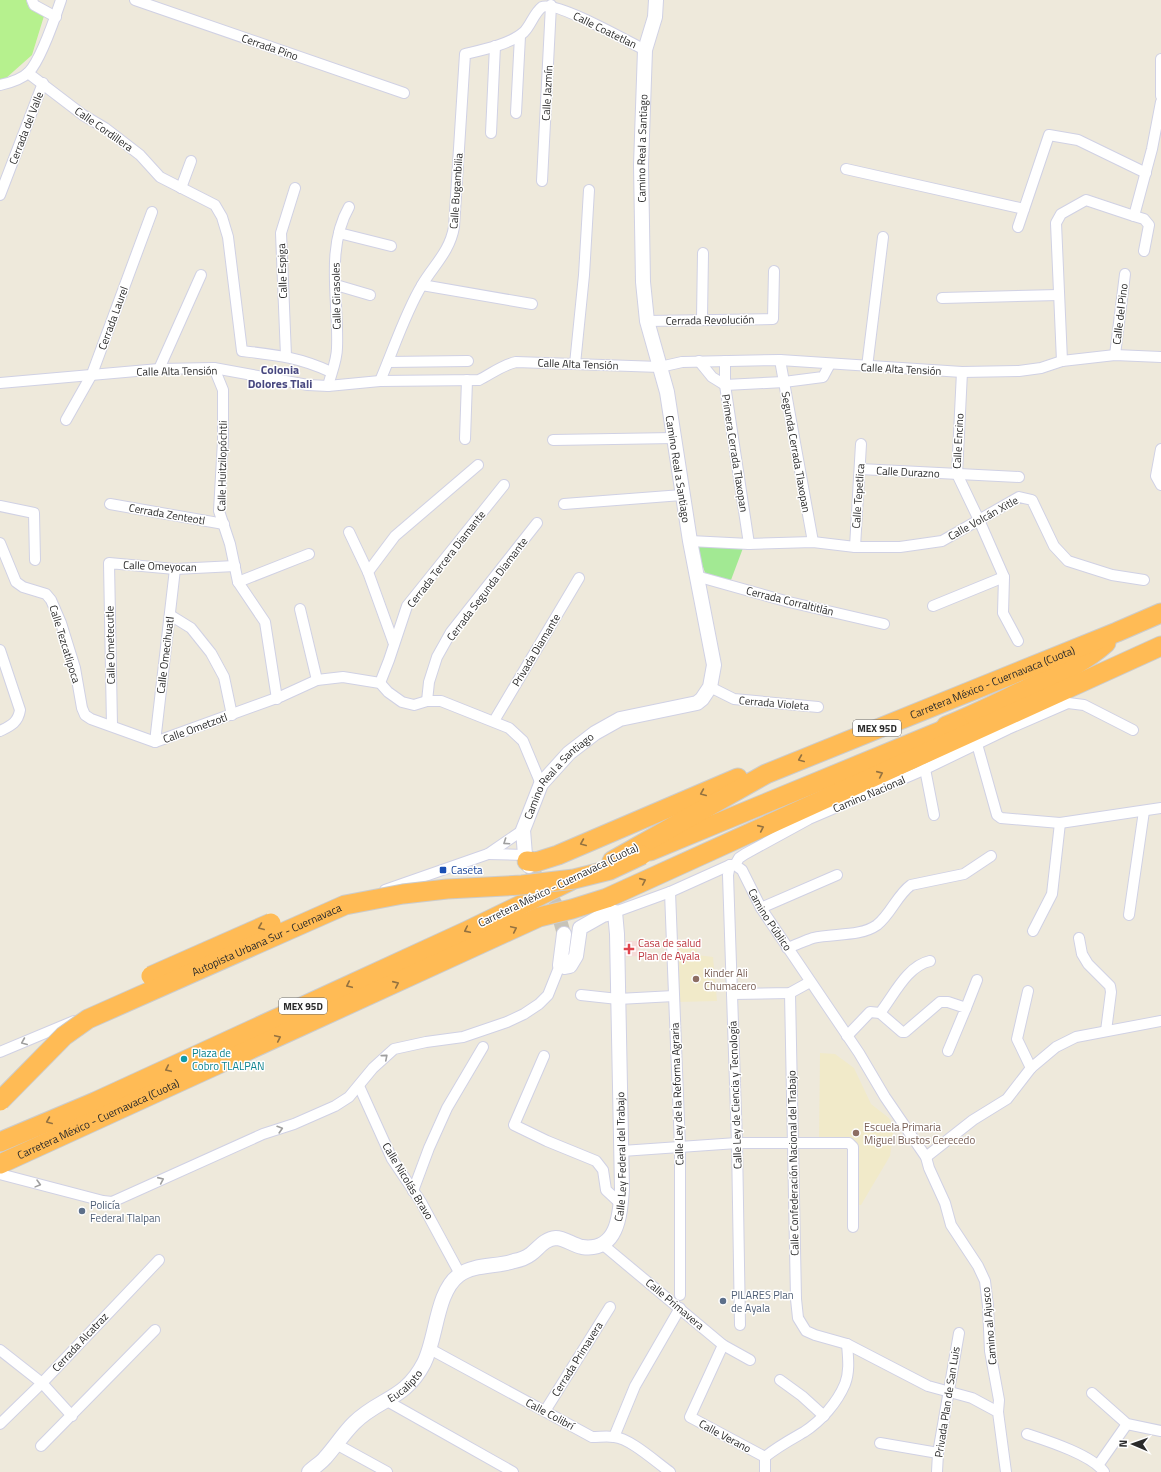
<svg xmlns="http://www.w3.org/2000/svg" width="1161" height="1472" viewBox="0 0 1161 1472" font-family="'Titillium Web',sans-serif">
<rect width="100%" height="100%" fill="#eee9db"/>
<path fill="#f1eac9" d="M696,943L697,955L713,957L717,1001L677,1002V945Z
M820,1053L835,1054L854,1068L871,1104L889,1118L894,1128L890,1156L861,1205H850L848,1139H819Z"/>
<path fill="#f5dbd8" d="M619,941H639V956L618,957Z"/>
<path fill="#a2e993" d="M694,544L743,548L731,580L706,575Z"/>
<path fill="#b6f18e" d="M0,0H27V4L44,16L32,55L5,79L0,80Z"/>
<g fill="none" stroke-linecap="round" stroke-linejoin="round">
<path stroke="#c7c3b8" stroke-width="14" stroke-dasharray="14 7" stroke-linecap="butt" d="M529,866L555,903L564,934"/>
<g stroke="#d0d1e4" stroke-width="12">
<g id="street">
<path d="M32,0L34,5L56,17"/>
<path d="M135,0L404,93"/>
<path d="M1161,59V96"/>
<path d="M28,73L83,115L105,128L140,155L160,177L215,205L222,217L228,237L242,351C276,355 299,357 331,372"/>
<path d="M0,85C9,83 22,79 29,72C41,59 55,18 61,0"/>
<path d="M516,113L520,36"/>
<path d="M491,133L495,46"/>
<path d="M846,169L1024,209"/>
<path d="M542,181L551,5"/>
<path d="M181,188L191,161"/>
<path d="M0,195L43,83"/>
<path d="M1018,227L1049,135L1078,140L1146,173"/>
<path d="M339,233L391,246"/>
<path d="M1144,251L1149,225L1144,219L1134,216L1152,149L1161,102"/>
<path d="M336,285L370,295"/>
<path d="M422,285L532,304"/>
<path d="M942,298L1059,295"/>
<path d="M702,319L703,253"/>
<path d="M647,321L773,319L774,271"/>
<path d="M1115,355L1125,274"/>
<path d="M286,356L281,233L295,188"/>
<path d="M780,360L813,542"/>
<path d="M699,361L712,377L725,385L784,382L823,377L830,364"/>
<path d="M725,361V385L749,544"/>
<path d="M1062,361L1056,223L1061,214L1086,200L1134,216"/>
<path d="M388,362L468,361"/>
<path d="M575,364L584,275L589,190"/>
<path d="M867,367L883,237"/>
<path d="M214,368L223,390V441L219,511L230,544L238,582L265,622L277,699"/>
<path d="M159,369L201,275"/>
<path d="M962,372L957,474L979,520L1004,577L1003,613L1018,641"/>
<path d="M380,381C393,351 405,313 422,285C434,265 450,251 454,227L465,54C482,50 511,44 524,32C531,25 534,13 542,7C555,0 629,42 645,50"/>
<path d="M0,383L159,369L214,368L308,385L328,386L380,381L479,380C491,374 502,365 516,362L660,367L682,362L780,360L962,372L1019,371L1041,368L1062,361L1115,355L1161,357"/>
<path d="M328,386C331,374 337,360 337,348C339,301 325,249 349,207"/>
<path d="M66,420L92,374L152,212"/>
<path d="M465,439L467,380"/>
<path d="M553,440L674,438"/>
<path d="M1161,449L1156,476L1161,485"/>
<path d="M860,469L1019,477"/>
<path d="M110,504L224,524"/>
<path d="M564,504L682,495"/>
<path d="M0,506L34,513L35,560"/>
<path d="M349,532L368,572"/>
<path d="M690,541L749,544L813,542L855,547H900L942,541L1019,497L1032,500L1054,546L1068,561L1112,575L1144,580"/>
<path d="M0,543L16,582L23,587L46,594L51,600L61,623L75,668L82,708L85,715L91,719L155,742L282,696L317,680L343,677L380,683L388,692L402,702L414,705L427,701H441L509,728L523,741L541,784"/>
<path d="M855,547L861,444"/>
<path d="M696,576L789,602L884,624"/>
<path d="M238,582L309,554"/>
<path d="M933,606L1004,577"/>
<path d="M300,609L317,680"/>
<path d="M170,615L191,628L211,653L224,677L232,715"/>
<path d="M394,644L368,572L395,536L478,465"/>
<path d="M0,650L20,710C18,723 10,726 0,731"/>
<path d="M380,683L389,660L407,606L504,485"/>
<path d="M710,687L734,699L818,707"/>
<path d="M427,701L429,682L437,657L451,632L537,523"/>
<path d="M494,721L579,578"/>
<path d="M112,726L109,563L175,569L235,566"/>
<path d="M155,742L175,569"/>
<path d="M977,744L997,815L1001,818L1060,823L1161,808"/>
<path d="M925,769L934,815"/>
<path d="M488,854L525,855"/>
<path d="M730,865L728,875L737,1143L740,1325"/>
<path d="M735,865L739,858L745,854L809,819L919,772L1008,729L1068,703L1084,705L1133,730"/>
<path d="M385,890L488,854L523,830"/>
<path d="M670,892L680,1147V1295"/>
<path d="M761,908L837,875"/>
<path id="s1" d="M615,912L670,892L730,865H735L742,870L761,908L859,1053L885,1097L926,1157L929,1168L945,1203L951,1225L978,1266L985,1281L988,1306L990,1351L999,1400L998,1412"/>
<path d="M1129,915L1144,811"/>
<path d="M1033,931L1052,894L1060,823"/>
<path d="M1079,938L1082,954L1088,964L1110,986L1111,992L1106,1031"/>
<path d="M787,948C796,945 804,941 813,938C833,933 860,937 877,925C891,914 897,895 911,885L964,874L991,856"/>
<path d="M1028,991L1017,1039L1031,1068"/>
<path d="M790,993L796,1299L798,1318L806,1331L815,1335L847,1344L928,1386L972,1398L998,1412L1006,1472"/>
<path d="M732,994L790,993L810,982"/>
<path d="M581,995L618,999L674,996"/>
<path d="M966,1008L977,980"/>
<path d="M880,1013C894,995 907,966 930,961"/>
<path d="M847,1036L870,1012L880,1013L902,1032H905L940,1002H948L966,1008L948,1051"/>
<path d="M0,1052L74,1021"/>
<path d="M544,1056L514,1125L547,1141L596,1161L603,1170L606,1190L621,1204"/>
<path d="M359,1086L392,1159L421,1202L460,1274"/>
<path d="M622,1151L737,1143H849L853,1147V1227"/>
<path d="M926,1157L973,1120L1007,1099L1031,1068L1056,1047L1076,1037L1161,1021"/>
<path d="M0,1174L103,1201L112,1202L263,1134L294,1124L335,1106L349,1097L373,1068L394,1049L426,1042L463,1037L507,1022L524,1014L539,1004L548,995L560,965"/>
<path d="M413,1191L429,1148L447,1108L483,1047"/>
<path d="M602,1244L723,1345L750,1360"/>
<path d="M723,1345L690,1417L765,1457"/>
<path d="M430,1349L592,1437C600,1437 607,1436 614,1437C630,1438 657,1463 670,1472"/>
<path d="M0,1350L42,1383L72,1416"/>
<path d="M780,1380L802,1396L824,1416"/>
<path d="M1092,1393L1127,1424L1161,1431"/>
<path d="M387,1401L513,1472"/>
<path d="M545,1411L610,1307"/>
<path d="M0,1424L42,1383L159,1260"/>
<path d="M1027,1434C1048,1441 1092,1455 1104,1472"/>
<path d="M614,1437L635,1386L680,1308"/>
<path d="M880,1443L938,1453"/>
<path d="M336,1444L387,1472"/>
<path d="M41,1446L155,1330"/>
<path d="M1099,1464L1127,1424"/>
<path d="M765,1472V1457C777,1447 790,1440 804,1432C821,1421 837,1403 845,1384C850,1371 848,1357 847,1344"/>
<path d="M937,1472L938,1453L959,1333"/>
</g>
</g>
<g stroke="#d0d1e4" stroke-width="16">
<g id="secondary">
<path id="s2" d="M529,866L525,855L523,830L541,784L569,753L595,733L620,719L697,703L702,699L710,687L714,665L690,541L667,392L647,321L643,282L641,165L645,50L655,17L656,0"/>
<path id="s3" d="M309,1472C314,1467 321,1463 325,1458C335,1447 343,1434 354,1423C379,1398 405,1400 424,1363C437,1337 436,1292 459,1275C474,1264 497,1267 514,1261C520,1260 527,1257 531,1254C539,1248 544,1239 556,1238C564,1238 573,1245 582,1247C618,1252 620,1215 622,1189L617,934L615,912L603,915L580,928L576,956L570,966L565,967L560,965L564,934"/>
</g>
</g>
<g stroke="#ccc" stroke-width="21">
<g id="highway">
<path d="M946,726C976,714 1005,699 1035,685C1060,673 1085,662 1106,643"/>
<path d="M650,851L958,724"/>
<path d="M527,861L536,862L558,855L738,778"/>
<path id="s4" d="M612,861L766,774L1117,632L1161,613"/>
<path d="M0,1142L95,1102L467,931L570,881"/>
<path id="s5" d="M0,1164L539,917L572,909L607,898L1161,646"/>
</g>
</g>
<use href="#street" stroke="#fff" stroke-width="10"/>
<use href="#secondary" stroke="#fff" stroke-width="14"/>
<use href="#highway" stroke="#fb5" stroke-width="19"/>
<g stroke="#ccc" stroke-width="21" stroke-linecap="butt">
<g id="highway-bridge">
<path d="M151,976L271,923"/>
<path id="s6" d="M0,1101L64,1036L88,1019L345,905L403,894L447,889L522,885L574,879L610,870L642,855"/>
</g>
</g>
<use href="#highway-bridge" stroke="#fb5" stroke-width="19"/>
</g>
<defs><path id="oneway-chevron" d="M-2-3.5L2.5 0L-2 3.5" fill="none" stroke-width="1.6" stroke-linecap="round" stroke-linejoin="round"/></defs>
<g stroke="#947240">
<use href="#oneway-chevron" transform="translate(801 759) rotate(157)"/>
<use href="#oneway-chevron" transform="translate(880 774) rotate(-24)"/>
<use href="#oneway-chevron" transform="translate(703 793) rotate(157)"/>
<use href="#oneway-chevron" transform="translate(761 828) rotate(-24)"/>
<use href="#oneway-chevron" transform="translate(583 843) rotate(157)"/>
<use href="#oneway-chevron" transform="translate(643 881) rotate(-24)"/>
<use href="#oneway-chevron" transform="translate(261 927) rotate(157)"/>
<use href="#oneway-chevron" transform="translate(514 929) rotate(-25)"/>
<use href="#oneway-chevron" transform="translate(467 930) rotate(154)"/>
<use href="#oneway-chevron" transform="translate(396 984) rotate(-24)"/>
<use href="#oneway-chevron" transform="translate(349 985) rotate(155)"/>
<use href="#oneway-chevron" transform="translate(278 1038) rotate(-25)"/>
<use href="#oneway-chevron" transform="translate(168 1069) rotate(155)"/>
<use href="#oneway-chevron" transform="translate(49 1121) rotate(157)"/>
</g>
<g stroke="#9f9f9f">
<use href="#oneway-chevron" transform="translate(506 842) rotate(146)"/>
<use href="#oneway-chevron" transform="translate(24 1042) rotate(157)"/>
<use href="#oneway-chevron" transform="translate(385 1057) rotate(-41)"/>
<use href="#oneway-chevron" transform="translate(280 1129) rotate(-17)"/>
<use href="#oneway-chevron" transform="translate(161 1180) rotate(-24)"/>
<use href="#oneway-chevron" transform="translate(38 1184) rotate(15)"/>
</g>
<rect fill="#1a4fb4" stroke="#fff" stroke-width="1.5" x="439" y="866" width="8" height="8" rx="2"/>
<path fill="#e0444e" stroke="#fff" stroke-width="1.5" d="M627 943h4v4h4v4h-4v4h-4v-4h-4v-4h4z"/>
<g fill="#8d6e63" stroke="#fff" stroke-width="1.5">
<circle cx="696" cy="979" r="4"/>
<circle cx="856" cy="1133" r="4"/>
</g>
<circle fill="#0f9aa8" stroke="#fff" stroke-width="1.5" cx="184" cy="1059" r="4"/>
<g fill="#5c6f8a" stroke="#fff" stroke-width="1.5">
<circle cx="82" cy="1211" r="4"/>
<circle cx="723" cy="1301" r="4"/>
</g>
<g text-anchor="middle" stroke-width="3" stroke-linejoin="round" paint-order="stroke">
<g fill="#fff" stroke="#6a6a6a" stroke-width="1">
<rect x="853" y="720" width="48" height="16" rx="3"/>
<rect x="279" y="998" width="48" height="16" rx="3"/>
</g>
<g font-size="10" font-weight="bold" fill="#2a2a2a">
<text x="877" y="732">MEX 95D</text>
<text x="303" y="1010">MEX 95D</text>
</g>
<g font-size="11" fill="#2a2a2a" stroke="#fff">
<text transform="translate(605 30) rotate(26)" y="4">Calle Coatetlan</text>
<text transform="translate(270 47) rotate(19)" y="4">Cerrada Pino</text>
<text transform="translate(547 93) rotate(-87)" y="4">Calle Jazmín</text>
<text transform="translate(26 128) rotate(-69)" y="4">Cerrada del Valle</text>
<text transform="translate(104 129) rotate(35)" y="4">Calle Cordillera</text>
<text dy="4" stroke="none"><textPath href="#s2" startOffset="835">Camino Real a Santiago</textPath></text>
<text transform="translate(456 191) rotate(-86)" y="4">Calle Bugambilia</text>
<text transform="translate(282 271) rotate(-92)" y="4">Calle Espiga</text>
<text transform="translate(336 296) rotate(-91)" y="4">Calle Girasoles</text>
<text transform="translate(1120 314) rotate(-83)" y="4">Calle del Pino</text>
<text transform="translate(113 318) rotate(-70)" y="4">Cerrada Laurel</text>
<text transform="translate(710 320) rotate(-1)" y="4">Cerrada Revolución</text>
<text transform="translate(578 364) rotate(2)" y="4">Calle Alta Tensión</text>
<text transform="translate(901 369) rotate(3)" y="4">Calle Alta Tensión</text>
<text transform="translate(177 371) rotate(-1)" y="4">Calle Alta Tensión</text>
<text transform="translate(958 441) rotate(-87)" y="4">Calle Encino</text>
<text transform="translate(796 452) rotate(80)" y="4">Segunda Cerrada Tlaxopan</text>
<text transform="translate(735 453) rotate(81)" y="4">Primera Cerrada Tlaxopan</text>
<text transform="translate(222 466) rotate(-89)" y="4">Calle Huitzilopóchtli</text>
<text transform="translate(678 469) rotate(81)" y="4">Camino Real a Santiago</text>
<text transform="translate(908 472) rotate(3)" y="4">Calle Durazno</text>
<text transform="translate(858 496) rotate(-86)" y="4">Calle Tepetlica</text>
<text transform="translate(167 514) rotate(10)" y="4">Cerrada Zenteotl</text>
<text transform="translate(983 518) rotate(-29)" y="4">Calle Volcán Xitle</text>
<text transform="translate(446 559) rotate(-52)" y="4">Cerrada Tercera Diamante</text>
<text transform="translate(160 566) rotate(2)" y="4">Calle Omeyocan</text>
<text transform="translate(487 589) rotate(-53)" y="4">Cerrada Segunda Diamante</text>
<text transform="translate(790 601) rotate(14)" y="4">Cerrada Corraltitlán</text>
<text transform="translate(65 644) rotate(73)" y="4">Calle Tezcatlipoca</text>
<text transform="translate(110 645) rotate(-91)" y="4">Calle Ometecutle</text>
<text transform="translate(536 650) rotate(-59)" y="4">Privada Diamante</text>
<text transform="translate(165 655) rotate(-83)" y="4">Calle Omecihuatl</text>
<text dy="4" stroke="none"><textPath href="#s4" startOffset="421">Carretera México - Cuernavaca (Cuota)</textPath></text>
<text transform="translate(774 703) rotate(5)" y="4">Cerrada Violeta</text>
<text transform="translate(195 728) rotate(-20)" y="4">Calle Ometzotl</text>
<text dy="4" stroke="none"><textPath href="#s2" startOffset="103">Camino Real a Santiago</textPath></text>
<text transform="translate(869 794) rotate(-23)" y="4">Camino Nacional</text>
<text transform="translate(558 885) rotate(-26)" y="4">Carretera México - Cuernavaca (Cuota)</text>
<text dy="4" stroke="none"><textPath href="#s1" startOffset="195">Camino Público</textPath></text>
<text dy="4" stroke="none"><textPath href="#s6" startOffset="316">Autopista Urbana Sur - Cuernavaca</textPath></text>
<text transform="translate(677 1094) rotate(-92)" y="4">Calle Ley de la Reforma Agraria</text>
<text transform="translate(735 1095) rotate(-92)" y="4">Calle Ley de Ciencia y Tecnología</text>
<text dy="4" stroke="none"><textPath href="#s5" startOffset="108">Carretera México - Cuernavaca (Cuota)</textPath></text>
<text dy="4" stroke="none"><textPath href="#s3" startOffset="504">Calle Ley Federal del Trabajo</textPath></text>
<text transform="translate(793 1163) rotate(-91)" y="4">Calle Confederación Nacional del Trabajo</text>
<text transform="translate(408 1181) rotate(59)" y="4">Calle Nicolás Bravo</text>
<text transform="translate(675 1304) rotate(40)" y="4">Calle Primavera</text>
<text transform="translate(989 1326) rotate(-95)" y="4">Camino al Ajusco</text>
<text transform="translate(80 1342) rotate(-47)" y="4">Cerrada Alcatraz</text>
<text transform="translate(577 1359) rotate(-58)" y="4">Cerrada Primavera</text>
<text dy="4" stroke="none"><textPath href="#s3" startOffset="130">Eucalipto</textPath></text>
<text transform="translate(947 1402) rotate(-81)" y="4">Privada Plan de San Luis</text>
<text transform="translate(550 1414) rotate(28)" y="4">Calle Colibrí</text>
<text transform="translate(725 1436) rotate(28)" y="4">Calle Verano</text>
</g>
<g font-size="11" fill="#164399" stroke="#fff" text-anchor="start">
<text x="451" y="874">Caseta</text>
</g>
<g font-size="11" fill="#be3a42" stroke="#fff" text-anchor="start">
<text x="638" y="947">Casa de salud<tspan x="638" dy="13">Plan de Ayala</tspan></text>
</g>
<g font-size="11" fill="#785e54" stroke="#fff" text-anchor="start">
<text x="704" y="977">Kinder Ali<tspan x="704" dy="13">Chumacero</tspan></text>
<text x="864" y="1131">Escuela Primaria<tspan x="864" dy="13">Miguel Bustos Cerecedo</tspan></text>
</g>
<g font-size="11" fill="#0d838f" stroke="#fff" text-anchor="start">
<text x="192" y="1057">Plaza de<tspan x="192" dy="13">Cobro TLALPAN</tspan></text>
</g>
<g font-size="11" fill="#4e5e75" stroke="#fff" text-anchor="start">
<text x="90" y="1209">Policía<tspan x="90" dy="13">Federal Tlalpan</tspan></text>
<text x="731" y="1299">PILARES Plan<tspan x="731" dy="13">de Ayala</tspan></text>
</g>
<g font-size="12" font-weight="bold" fill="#47477f" stroke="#fff">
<text x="280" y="374">Colonia<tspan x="280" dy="14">Dolores Tlali</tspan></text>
</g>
</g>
<g transform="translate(1133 1444) rotate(272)" stroke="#ffffff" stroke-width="3" paint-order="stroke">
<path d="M0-3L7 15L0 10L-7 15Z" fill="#2a2a2a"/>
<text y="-6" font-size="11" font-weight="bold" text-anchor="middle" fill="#2a2a2a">N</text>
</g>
</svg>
